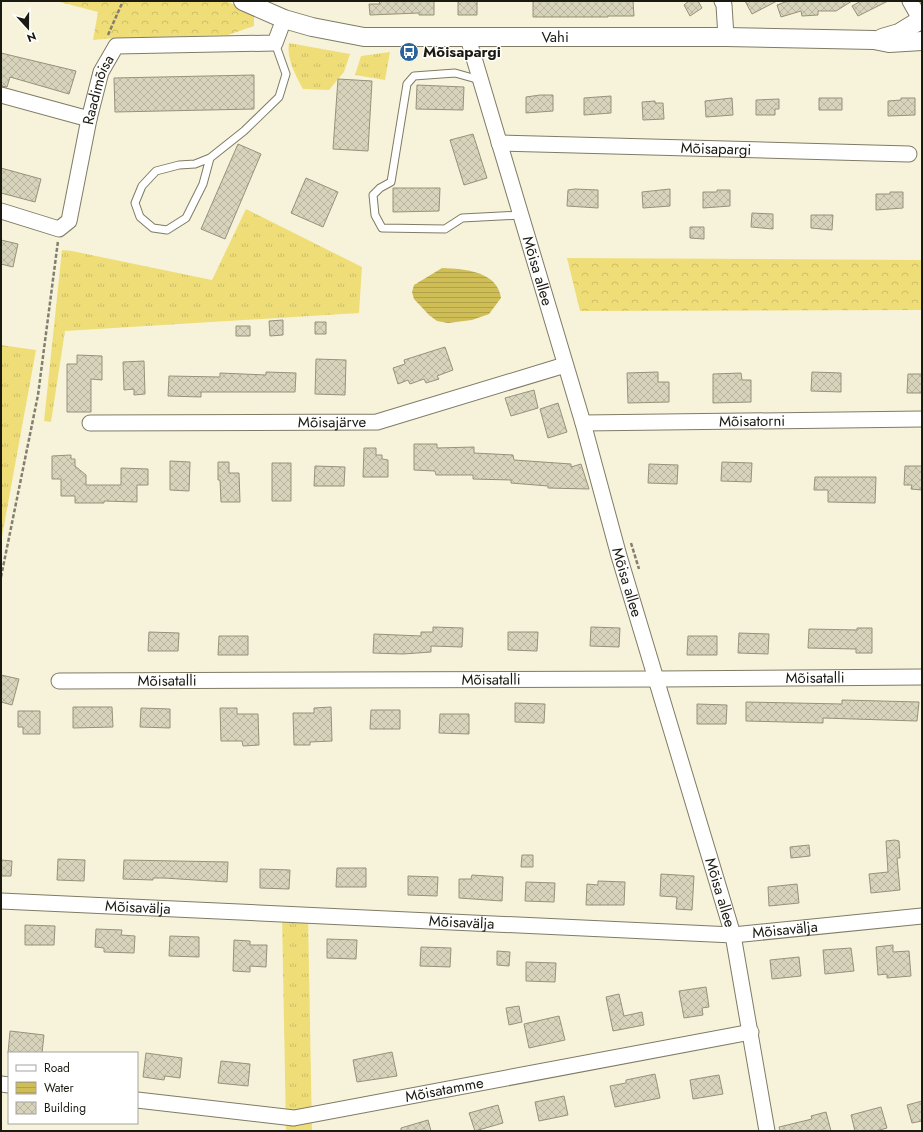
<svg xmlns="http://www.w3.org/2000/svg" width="923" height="1132" viewBox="0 0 923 1132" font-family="Jost,sans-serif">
<defs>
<pattern id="grass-tufts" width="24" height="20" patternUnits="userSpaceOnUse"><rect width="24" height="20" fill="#efde78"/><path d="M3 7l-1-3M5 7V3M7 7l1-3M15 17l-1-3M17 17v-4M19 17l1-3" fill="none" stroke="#ccbe67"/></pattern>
<pattern id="forest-crowns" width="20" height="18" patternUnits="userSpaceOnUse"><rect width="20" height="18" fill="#efde78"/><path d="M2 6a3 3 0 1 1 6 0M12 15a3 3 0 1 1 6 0" fill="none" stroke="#ccbe67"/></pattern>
<pattern id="water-rules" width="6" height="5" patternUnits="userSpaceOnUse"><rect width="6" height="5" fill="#cfbd55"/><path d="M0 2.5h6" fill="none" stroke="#b1a249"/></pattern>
<pattern id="building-cross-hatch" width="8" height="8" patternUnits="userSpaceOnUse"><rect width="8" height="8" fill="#d7d4bb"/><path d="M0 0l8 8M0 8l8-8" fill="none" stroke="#b8b5a0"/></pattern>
</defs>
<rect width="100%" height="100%" fill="#f7f3da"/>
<path fill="url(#grass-tufts)" d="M289,43L350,54L344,72L329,90L303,89C296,77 286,57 289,43Z
M390,52L385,80L355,75L361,56Z
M246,209L362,267L359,313L65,331L51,422L44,421L62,250L72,251L212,280Z
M1,345L36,350L1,542Z
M282,914L308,915L312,1131H286Z"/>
<path fill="url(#forest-crowns)" d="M56,1H226L245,9L254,16V26L228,35L115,38L93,40L98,12Z
M567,258L922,260V310L580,311Z"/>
<path fill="url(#water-rules)" d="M442,268C465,269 497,271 501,298L489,314L472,320L448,323L437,321L429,315L414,299L412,292L414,285Z"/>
<path fill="url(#building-cross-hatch)" stroke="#96927b" d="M379,1H434V15H419V13L370,15L369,4H380Z
M458,1H477V15H458Z
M533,1H633L634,16H608V17H533Z
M689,1H698L702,8L690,16L684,5Z
M745,1H777L752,14Z
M788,1H852L836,11H818V15L802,16L801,11L781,17L777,5Z
M861,1H888L858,16L852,6Z
M1,53L76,71L69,94L10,77L7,87L1,86Z
M254,75V109L115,112L114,78Z
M338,79L372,81L368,151L333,149Z
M417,85L464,87L463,110L416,109Z
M540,95H553V111L526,113V97Z
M611,96V113L584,115V98Z
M732,98L733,115L706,117L705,101Z
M819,98H842V110H819Z
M901,98H915V115L888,116V101L901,100Z
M779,99V109H775V115H756V100Z
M655,101V103H663L664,119L643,120L642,102Z
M473,134L487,178L464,185L450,140Z
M238,144L261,154L225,239L201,229Z
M1,168L41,179L35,202L1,193Z
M306,178L338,192L323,227L291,213Z
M393,188H440L439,211L393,212Z
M575,189L598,190V208L567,206L568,190Z
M670,189V206L643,208L642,192Z
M717,190H730V206L703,208V192H717Z
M890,192H903V208L876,210V194H890Z
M752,213L773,214V229L751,227Z
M811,215H833L832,230L811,228Z
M690,227H704V239L690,238Z
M1,240L18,244L13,267L1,264Z
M283,320V335L270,336L269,321Z
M315,322H326V334H315Z
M236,326H250V336H236Z
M445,347L453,370L437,376L439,379L426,383L424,379L410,384L408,380L398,384L393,368L405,364L404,360Z
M77,355L102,356V380L91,379V412H67V364H77Z
M316,359L346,360L345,395L315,394Z
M144,361L145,394L134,395V389L124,390L123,362Z
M266,372L296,373L295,392H201V397L168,396L169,376L220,377V373L266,375Z
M658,372V382H669V402L628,403L627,373Z
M812,372L841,373V392L811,391Z
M741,373L742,380H751V402L713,403V374Z
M908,374H922V393H907Z
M534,390L538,408L511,416L505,398Z
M558,403L567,432L548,438L540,409Z
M414,444H437V448L474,447V453L513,455L514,460L571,464V467L581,464L589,489L548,488V486L511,483V480L473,479V475H436L435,471L414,470Z
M364,448H376V455H382V459L388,460V477H363Z
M71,455V459H75V466L86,475V485H121V468L148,469V485H137V502L104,501V503H75V496H61V479H52V456Z
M170,461L190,462L189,491L170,490Z
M218,462H229V473H239L240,502H221L220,480H218Z
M722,462L752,463L751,482L721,481Z
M272,463H291V501H272Z
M649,464L678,465L677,484L648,483Z
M315,466L345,467L344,486H314Z
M905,466H922V490L911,489L912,485H904Z
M815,477H876L875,503L828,502V490H814Z
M433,627L463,628L462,647L431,646V652L403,654L373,653L374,634L421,636V632H433Z
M591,627L620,628L619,647L590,646Z
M857,628H872V653H856V649L808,648L809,629L857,630Z
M149,632L179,633L178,651H148Z
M508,632H538L537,651L508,650Z
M739,633L769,634L768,654L738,653Z
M219,636H248V655H218Z
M688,636H717V655H687Z
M1,675L19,679L12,705L1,702Z
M842,700L919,702L917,721L823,718V723L746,721V702L842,704Z
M515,703L545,704L544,723L515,722Z
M697,704L727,705L726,724H697Z
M73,707H112L113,727L73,728Z
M331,707L332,741L310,742V745H294L293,713H314V708Z
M141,708L170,709V728L140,727Z
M220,708H237V714H258L259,745L243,746L242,741H221Z
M371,710H400V729H370Z
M18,711H40V734H23V727H18Z
M440,714H469V734L439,733Z
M895,840L899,841L900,858H897L900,890L871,893L869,874L888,872L886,841Z
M809,845L810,856L791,858L790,847Z
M522,855H533V867H521Z
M58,859L85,860L84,881L57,880Z
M1,860L12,861L11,876H1Z
M124,860L228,862L227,882L164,878H153V880L123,879Z
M337,868H366V887H336Z
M260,869L290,870L289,889L260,888Z
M661,874L694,876L692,910L676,909L677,897L660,896Z
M472,875L503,877L502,901L459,898V879H471Z
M408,876L438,877L437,896L408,895Z
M598,881L625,882L624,905H586L587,884L598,885Z
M526,882L555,883L554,902L525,901Z
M797,884L799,903L769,906L768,887Z
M25,925L55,926L54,945H25Z
M96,929L122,930L121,935L135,936L134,953L104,952V948L95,947Z
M170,936L199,937V957L169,956Z
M327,939L357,940L356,959L327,958Z
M234,940L250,941V945H267L266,967L250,966V972L233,971Z
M893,945V952L909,951L911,976L887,978V974L878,975L876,947Z
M421,947L451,948L450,967L420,966Z
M851,948L854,971L825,974L823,950Z
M497,951L510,952L509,966L497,965Z
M799,957L801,976L772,979L770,960Z
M526,962L556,963L555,982L526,981Z
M706,987L709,1007L702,1008L703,1015L684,1018L679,991Z
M619,994L624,1016L642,1012L644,1025L613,1031L606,997Z
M519,1006L522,1022L509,1025L506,1008Z
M559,1016L565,1040L529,1048L524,1024Z
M10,1031L44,1035L42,1053H8Z
M392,1052L397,1076L357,1082L353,1060Z
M146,1053L182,1058L180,1078L165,1076L164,1080L143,1077Z
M221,1061L250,1064L248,1086L218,1083Z
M655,1074L660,1098L615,1107L610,1086L626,1083V1080Z
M719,1075L723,1094L693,1099L690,1080Z
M564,1096L568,1115L539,1121L535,1102Z
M922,1101V1121L912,1123L907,1105Z
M498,1105L503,1123L475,1131L469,1113Z
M881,1107L887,1128L876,1131H855L851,1115Z
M826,1112L831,1131H780L779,1127L812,1119L811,1116Z
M428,1120L431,1131H401V1128Z"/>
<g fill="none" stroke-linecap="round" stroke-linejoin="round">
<g stroke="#7f7b65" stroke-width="9">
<path id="service" d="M480,80L455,73L414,76L407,84L391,182L380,188L373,195L375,215L382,228L445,229L462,218L521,215
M210,158L195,164L179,165L156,171L142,186L135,203L140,217L153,228L167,230L186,218L203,184L210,158L244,131L279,97L286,74L275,43"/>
</g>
<g stroke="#7f7b65" stroke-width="17">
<g id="minor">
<path d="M722,1L724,5L726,37"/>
<path d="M910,1L919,17"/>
<path id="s1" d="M468,38L583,423L619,556L733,935L767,1131"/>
<path d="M1,95L89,119"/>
<path id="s2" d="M499,143L909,154"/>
<path id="s3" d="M1,211L59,229L69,221L89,119L101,72L116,46L275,43L284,19"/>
<path id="s4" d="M90,423L377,422L565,365"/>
<path id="s5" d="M583,423L922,419"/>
<path id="s6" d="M59,681L658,679L922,677"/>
<path id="s7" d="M1,901L733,935L922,916"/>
<path d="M1,1084L9,1085"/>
<path id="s8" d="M137,1100L294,1118L751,1032"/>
</g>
</g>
<g stroke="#7f7b65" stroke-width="20">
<g id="tertiary">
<path id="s9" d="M243,1L284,19L312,27L364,37H726L874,40L889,43L922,41"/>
<path d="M882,38L899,33L917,22"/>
</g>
</g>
<path stroke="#827f6f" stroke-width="2.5" stroke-dasharray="4 2" stroke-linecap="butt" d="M108,35L123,1
M631,543L639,569
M1,577L38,395L58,241"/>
<use href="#service" stroke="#fff" stroke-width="7"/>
<use href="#minor" stroke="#fff" stroke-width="15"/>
<use href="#tertiary" stroke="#fff" stroke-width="18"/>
</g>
<defs>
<g id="bus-disc" transform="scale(1)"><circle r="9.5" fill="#29649b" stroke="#fff"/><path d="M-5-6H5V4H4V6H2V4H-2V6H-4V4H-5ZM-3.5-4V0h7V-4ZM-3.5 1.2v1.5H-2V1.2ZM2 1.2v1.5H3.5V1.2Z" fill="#fff"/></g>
</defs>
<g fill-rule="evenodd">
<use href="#bus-disc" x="409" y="52"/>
</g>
<g text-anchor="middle" stroke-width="3" stroke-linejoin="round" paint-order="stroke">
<g font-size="15" fill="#1b1a11" stroke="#fff">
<text dy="5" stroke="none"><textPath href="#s9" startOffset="318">Vahi</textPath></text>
<text dy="5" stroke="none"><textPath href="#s3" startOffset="208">Raadimõisa</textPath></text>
<text dy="5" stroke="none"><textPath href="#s2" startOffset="217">Mõisapargi</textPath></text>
<text dy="5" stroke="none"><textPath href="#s1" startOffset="243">Mõisa allee</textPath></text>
<text dy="5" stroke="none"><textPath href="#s5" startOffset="169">Mõisatorni</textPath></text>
<text dy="5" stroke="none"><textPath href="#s4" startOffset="242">Mõisajärve</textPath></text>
<text dy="5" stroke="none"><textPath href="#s1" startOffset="567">Mõisa allee</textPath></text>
<text dy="5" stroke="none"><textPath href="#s6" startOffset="756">Mõisatalli</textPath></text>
<text dy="5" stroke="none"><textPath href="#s6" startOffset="108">Mõisatalli</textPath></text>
<text dy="5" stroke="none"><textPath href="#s6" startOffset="432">Mõisatalli</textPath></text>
<text dy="5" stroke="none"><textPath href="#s1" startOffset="891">Mõisa allee</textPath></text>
<text dy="5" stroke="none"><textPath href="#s7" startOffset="137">Mõisavälja</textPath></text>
<text dy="5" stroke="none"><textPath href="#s7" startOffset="461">Mõisavälja</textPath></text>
<text dy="5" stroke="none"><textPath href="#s7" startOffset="785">Mõisavälja</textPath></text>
<text dy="5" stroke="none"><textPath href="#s8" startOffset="311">Mõisatamme</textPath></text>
</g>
<g font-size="15" font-weight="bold" fill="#1b1a11" stroke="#fff" text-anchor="start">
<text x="423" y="57">Mõisapargi</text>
</g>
</g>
<rect width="923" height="1132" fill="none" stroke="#1b1a11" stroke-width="4"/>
<rect x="8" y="1052" width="130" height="72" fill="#ffffff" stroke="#a4a3a0"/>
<rect x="16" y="1065" width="20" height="6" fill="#ffffff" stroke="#a4a3a0"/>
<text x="44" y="1072" font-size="12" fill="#1b1a11">Road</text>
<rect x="16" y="1082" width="20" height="12" fill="url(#water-rules)" stroke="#a4a3a0"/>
<text x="44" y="1092" font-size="12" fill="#1b1a11">Water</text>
<rect x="16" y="1102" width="20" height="12" fill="url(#building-cross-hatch)" stroke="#a4a3a0"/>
<text x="44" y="1112" font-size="12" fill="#1b1a11">Building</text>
<g transform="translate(28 28) rotate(159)" stroke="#ffffff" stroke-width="3" paint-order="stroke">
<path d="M0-3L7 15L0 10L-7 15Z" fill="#1b1a11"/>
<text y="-6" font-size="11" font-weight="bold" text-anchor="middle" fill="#1b1a11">N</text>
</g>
</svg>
